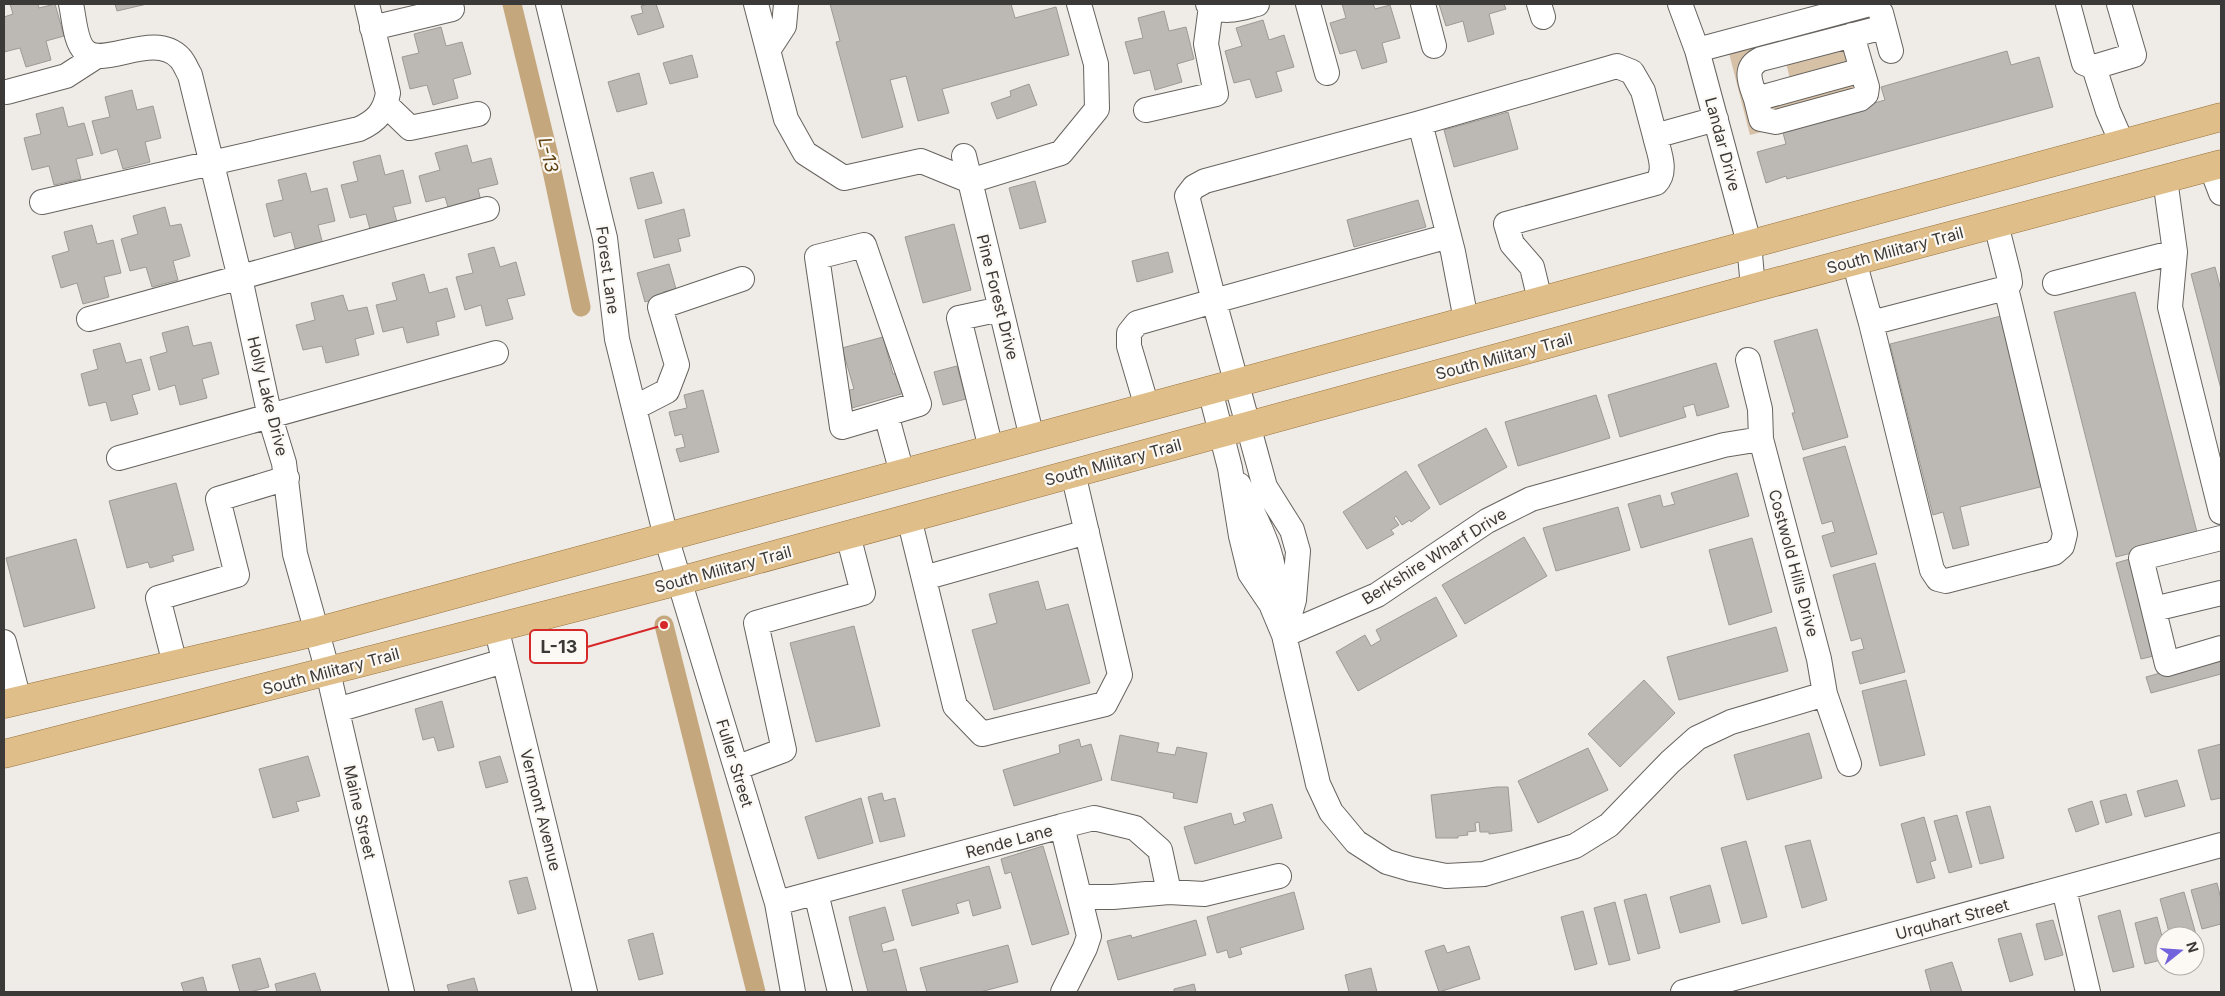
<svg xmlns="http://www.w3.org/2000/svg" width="2225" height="996" viewBox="0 0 2225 996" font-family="Inter,sans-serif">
<rect width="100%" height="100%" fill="#efebe7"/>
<path fill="#d6c1a6" d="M1869,15L1871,19L1753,53L1773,129L1750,135L1729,53Z
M1842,48L1846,50L1847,62L1790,79L1786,63Z
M1853,84L1856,90L1776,116L1769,110L1771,107Z"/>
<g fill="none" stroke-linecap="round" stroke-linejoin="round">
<path stroke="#c5a77e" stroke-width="19" d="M512,4L548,152L581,307
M664,625L756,992"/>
</g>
<path fill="#bcb9b4" stroke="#9d9a95" d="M10,4H38L39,8L55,4L64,36L46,41L51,60L26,67L20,48L4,52V17L13,14Z
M115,4H147L117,11Z
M648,4H656L664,27L638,35L631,16L643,13L641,6Z
M830,4H1011L1015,18L1056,7L1069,55L942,89L949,113L918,121L906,76L890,80L903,127L862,138L836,42L840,41Z
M1342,4H1373L1375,9L1390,5L1400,38L1382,43L1387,62L1362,69L1356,50L1340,54L1330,23L1346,18Z
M1439,4H1504L1506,9L1489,14L1494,34L1468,42L1463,21L1446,26Z
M1164,11L1169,31L1186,27L1194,59L1177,64L1182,82L1155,90L1150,70L1134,74L1125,42L1143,38L1138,18Z
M1263,20L1269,40L1284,35L1294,67L1276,72L1282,91L1256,98L1250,79L1234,83L1225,51L1242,46L1236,28Z
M441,27L446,46L462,42L471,74L453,79L458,98L433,105L427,85L410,89L402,57L419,53L414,34Z
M2007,51L2011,65L2039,57L2053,107L1787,179L1786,176L1766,183L1757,152L1786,144L1782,129L1885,100L1881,87Z
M692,55L698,77L670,84L663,63Z
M639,73L647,104L617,112L608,82Z
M1029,84L1037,105L997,119L991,103L1011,96L1010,91Z
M132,90L137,110L153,106L161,138L145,142L150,162L123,169L117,149L101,154L92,121L110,117L105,97Z
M63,107L68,127L84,123L93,155L76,159L81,179L54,185L49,166L32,170L24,138L41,134L36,114Z
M1508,112L1518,149L1454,167L1444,130Z
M467,145L472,163L491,158L498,184L478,189L482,205L450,214L445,197L426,202L419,176L440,170L435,153Z
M380,155L385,175L403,170L411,203L393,207L398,226L371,233L366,214L350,218L341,185L358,181L353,162Z
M653,172L662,203L638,209L630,178Z
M306,173L311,192L327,188L335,221L318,225L323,245L296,252L291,232L274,237L266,204L283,200L278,180Z
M1035,181L1046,222L1020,229L1009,188Z
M1418,200L1426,227L1354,247L1347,220Z
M165,207L170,226L181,224L190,256L173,261L178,280L152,287L146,267L130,271L121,239L138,234L133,216Z
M684,209L690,236L678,239L681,251L654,258L645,220Z
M954,224L971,290L923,303L905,237Z
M92,225L97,244L113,240L121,273L104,277L109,297L83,304L77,283L61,288L52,256L69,251L64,232Z
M494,247L500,267L516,262L525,295L507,299L513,319L486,326L481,305L465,310L456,277L473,273L468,254Z
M1168,252L1173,272L1137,282L1132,261Z
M669,264L676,289L663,292L664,296L645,302L637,273Z
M2215,267L2221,290V389L2191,274Z
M424,274L429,293L447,288L455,317L436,322L439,335L407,343L403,327L383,332L376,305L397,300L392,283Z
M2135,292L2198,536L2116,557L2054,312Z
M343,295L348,311L367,307L374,334L355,339L359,355L326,363L322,346L303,350L296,325L315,320L311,303Z
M2001,316L2044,486L1960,507L1969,545L1953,549L1943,512L1933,515L1890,344Z
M188,326L193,346L211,342L219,374L202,379L207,398L180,405L175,385L159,390L150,357L167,352L162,333Z
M1817,329L1848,437L1803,450L1792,413H1795L1774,341Z
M883,337L893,374L902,371L908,392L852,408L847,391L854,389L842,348Z
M120,343L126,363L141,359L150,390L132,395L138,414L111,421L106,402L89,406L81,374L98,369L93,350Z
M1716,363L1729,407L1697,416L1694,404L1683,407L1686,417L1620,437L1608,395Z
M957,366L966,399L943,405L934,372Z
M703,390L719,452L680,462L676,449L685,447L682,434L675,436L669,412L687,408L684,395Z
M1596,395L1610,438L1518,466L1505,422Z
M1486,428L1507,467L1440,505L1418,465Z
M1845,446L1877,554L1831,567L1822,536L1835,532L1832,521L1822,524L1803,458Z
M1406,471L1430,508L1411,522L1410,520L1402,525L1396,516L1394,518L1399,525L1391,530L1394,534L1367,549L1343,512Z
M1737,473L1749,516L1641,548L1628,504L1660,495L1663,507L1675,504L1671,493Z
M176,483L194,550L172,556L174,561L150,568L148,562L127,568L109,501Z
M1618,507L1630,550L1556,571L1543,528Z
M1524,537L1547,576L1465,624L1442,585Z
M1752,538L1772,612L1729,625L1709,550Z
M76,539L95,608L24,627L6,558Z
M2133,558L2158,655L2141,659L2116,563Z
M1875,563L1905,672L1860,684L1852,652L1864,649L1861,638L1851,641L1833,575Z
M1038,581L1046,610L1068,604L1090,683L994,710L972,630L997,623L989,594Z
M1436,597L1457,636L1358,691L1336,652L1365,635L1371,646L1381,640L1376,630Z
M854,626L880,726L816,742L790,643Z
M1776,627L1788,671L1679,700L1667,657Z
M2221,656V674L2151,693L2146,677Z
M1644,680L1675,713L1620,767L1588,734Z
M1906,680L1925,755L1880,766L1862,691Z
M442,701L454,747L438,751L434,737L423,740L415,709Z
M1809,733L1822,778L1747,800L1734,755Z
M1120,735L1159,743L1157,752L1175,755L1177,747L1207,753L1197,803L1173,798L1174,793L1111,780Z
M1079,739L1081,747L1091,744L1102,780L1014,806L1003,770L1060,753L1059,745Z
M2221,744V798L2211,800L2198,750Z
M1588,748L1608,790L1538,823L1518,781Z
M308,756L320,796L296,802L299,811L273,818L259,769Z
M500,756L508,782L486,788L479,762Z
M2177,780L2185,806L2145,817L2137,791Z
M1497,787H1508L1512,831L1489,834V832H1480L1479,822L1475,823L1476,831L1467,832L1468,835L1458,836V838H1436L1431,795Z
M882,793L884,801L895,798L905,836L880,842L868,797Z
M2126,794L2132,815L2106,823L2100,801Z
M861,798L873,843L818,859L805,817Z
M2092,801L2099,824L2076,832L2068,809Z
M1272,804L1282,838L1195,864L1184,827L1231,813L1234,825L1246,821L1243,813Z
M1990,806L2004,858L1980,864L1966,812Z
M1957,815L1972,867L1949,873L1934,821Z
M1924,817L1936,860L1930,862L1935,878L1917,883L1901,824Z
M1810,840L1827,900L1802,908L1785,846Z
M1746,841L1767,917L1742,924L1721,848Z
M1043,846L1069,934L1032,945L1011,872L1005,874L1001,859Z
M989,866L1001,908L973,916L969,900L956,904L959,913L912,926L902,890Z
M527,877L536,909L518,914L509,881Z
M2217,883L2221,899V924L2202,929L2191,890Z
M1710,885L1720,922L1680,933L1670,897Z
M1294,892L1304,929L1240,948L1242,954L1229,958L1227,950L1217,953L1207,917Z
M2184,892L2197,938L2195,939V936H2170L2160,899Z
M1646,894L1660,948L1638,954L1624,900Z
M1615,902L1630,960L1609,965L1594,908Z
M885,907L894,940L881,944L883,952L896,949L907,992H868L857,950L849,917Z
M2120,910L2134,967L2113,972L2098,916Z
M1583,911L1597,964L1575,970L1561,917Z
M2157,917L2165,948V959L2145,964L2135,923Z
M1196,920L1206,955L1118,980L1107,941L1131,935L1132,938Z
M2053,920L2063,955L2045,960L2036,924Z
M653,933L663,974L639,980L628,940Z
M2021,933L2033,975L2010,982L1998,939Z
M1008,945L1018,982L980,992H927L920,968Z
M1444,945L1447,953L1469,946L1480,979L1439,992L1425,951Z
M260,958L269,987L250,992H240L232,965Z
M1952,962L1962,992H1931L1925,970Z
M1371,968L1377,992H1349L1345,975Z
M315,973L321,992H277L275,984Z
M203,977L207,992H184L181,983Z
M474,978L478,992H449L447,985Z
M1194,984L1196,992H1174V989Z"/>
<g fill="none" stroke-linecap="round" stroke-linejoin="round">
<g stroke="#66635f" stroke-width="26">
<path id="minor" d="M71,4C74,17 75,42 85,51C104,69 154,30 180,58C184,62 187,70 190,75L240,278L270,417L284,463L295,554L328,672L402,992
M548,4L605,238L617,339L634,408L666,537L777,903L793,992
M756,4L786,119L805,153L844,178L921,161L970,181L1061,153L1097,109L1096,64L1079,4
M1208,4C1223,15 1241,8 1257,4
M1308,4L1327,73
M1423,4L1434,46
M1539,4L1543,17
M1680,4L1697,50L1749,243L1753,288
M2068,4L2084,63L2094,67L2108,111L2122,143
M1881,13L1891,51
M372,28L452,9
M1852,35L1862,70L1756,99C1751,84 1742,68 1761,59L1884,27
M769,49L784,26L786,4
M1697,50L1870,4
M2094,67L2134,55L2119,4
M7,92L66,76L97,56
M1756,99L1761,119L1776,122L1860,99L1866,94L1867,87L1862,70
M386,105L410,128L478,114
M1146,110L1216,94L1206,44L1211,6
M1420,123L1205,181L1194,187L1187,196L1214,301L1449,236
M964,156L1032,438
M2211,167L2221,193
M42,202L359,129C377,121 385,111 388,93L367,4
M2175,252L2170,307L2221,512
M1854,261L1871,323L2006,288L2010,283L2009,276L1996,224
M2055,283L2175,252L2165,179
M1540,300L1532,267L1512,244L1506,224L1656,183C1668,171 1658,150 1655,136
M89,319L487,209
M1466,320L1453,252L1420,123L1617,66L1632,72L1643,91L1655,136L1716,119
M1871,323L1932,570L1938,579L1946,581L2054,553L2062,546L2065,534L2006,288
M1748,360L1760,409L1761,439L1819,659L1825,694L1849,764
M1210,390L1230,468L1241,536L1250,573L1271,604L1284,635L1318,784L1331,812L1356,842L1387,862L1411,869L1446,876L1484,874L1575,846L1609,825L1670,762L1697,738L1731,722L1825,694
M1147,407L1129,346V333L1137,323L1214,301L1265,487L1292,530L1298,551L1294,600L1284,635
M634,408L667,391L677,365L660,307L742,279
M886,414L842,427L817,257L864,245L919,404L886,414L902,473
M991,449L959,318L1001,309
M119,458L496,353
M1239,485C1255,517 1285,569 1271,604
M909,518L955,706L982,734L1105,704L1120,675L1073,473
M2221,538L2141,558L2167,664L2221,648
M924,578L1087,532
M2154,609L2221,593
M496,627L585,992
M1284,635L1377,595L1487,521L1531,499L1724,445L1761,439
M4,642L19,700
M175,664L158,598L237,575L218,499L287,478
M337,710L504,661
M736,768L784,750L756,623L863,593L848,535
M1062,826L1094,818L1135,828L1160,850L1169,892
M2064,889L2088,992
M816,893L840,992
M1080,897H1113L1169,892L1204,894L1279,876
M777,903L1062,826L1089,936L1085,948L1063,992
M1683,992L2221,845"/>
</g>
<g stroke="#98733b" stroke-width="29">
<path id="major" d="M4,704L315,632L2221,117
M4,754L679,581L1753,288L2221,164"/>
</g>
<use href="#minor" stroke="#fff" stroke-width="24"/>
<use href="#major" stroke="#dfbe8a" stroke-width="28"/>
</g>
<g text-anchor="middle" stroke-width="4.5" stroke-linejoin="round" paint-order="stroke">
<g font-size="16" fill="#3c3a38" stroke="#fcf9f4">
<text transform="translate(1723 144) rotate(75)" y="6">Landar Drive</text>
<text transform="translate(1895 250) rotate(-15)" y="6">South Military Trail</text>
<text transform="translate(608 270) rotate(82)" y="6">Forest Lane</text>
<text transform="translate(998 297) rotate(76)" y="6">Pine Forest Drive</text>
<text transform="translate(1504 356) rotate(-15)" y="6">South Military Trail</text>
<text transform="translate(268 396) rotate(76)" y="6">Holly Lake Drive</text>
<text transform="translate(1113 462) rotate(-15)" y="6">South Military Trail</text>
<text transform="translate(1434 556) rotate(-32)" y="6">Berkshire Wharf Drive</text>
<text transform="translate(1794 563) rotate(75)" y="6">Costwold Hills Drive</text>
<text transform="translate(723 569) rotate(-15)" y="6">South Military Trail</text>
<text transform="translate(331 671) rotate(-15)" y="6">South Military Trail</text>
<text transform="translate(735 763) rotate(73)" y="6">Fuller Street</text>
<text transform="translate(541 810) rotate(76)" y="6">Vermont Avenue</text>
<text transform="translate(360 812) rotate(77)" y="6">Maine Street</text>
<text transform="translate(1009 841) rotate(-15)" y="6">Rende Lane</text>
<text transform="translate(1952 919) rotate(-15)" y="6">Urquhart Street</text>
</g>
<g font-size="18" font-style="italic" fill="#614210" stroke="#fcf9f4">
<text transform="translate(548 155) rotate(77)" y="6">L-13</text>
</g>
</g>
<path fill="none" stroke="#d62828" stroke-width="2" d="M664 625L587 647"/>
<circle fill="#d62828" stroke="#fcf9f4" stroke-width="2" cx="664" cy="625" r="5"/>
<rect fill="#fcf9f4" stroke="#d62828" stroke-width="2" x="530" y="630" width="57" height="33" rx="5"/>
<g font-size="18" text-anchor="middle" font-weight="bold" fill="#3c3a38">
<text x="559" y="653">L-13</text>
</g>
<rect width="2225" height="996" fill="none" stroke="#3c3a38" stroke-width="10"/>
<g transform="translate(2180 951) rotate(73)"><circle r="24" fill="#fcf9f4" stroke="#afada9"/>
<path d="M0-4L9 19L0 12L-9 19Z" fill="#7262dc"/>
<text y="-8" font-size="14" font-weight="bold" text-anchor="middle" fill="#3c3a38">N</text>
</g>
</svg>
